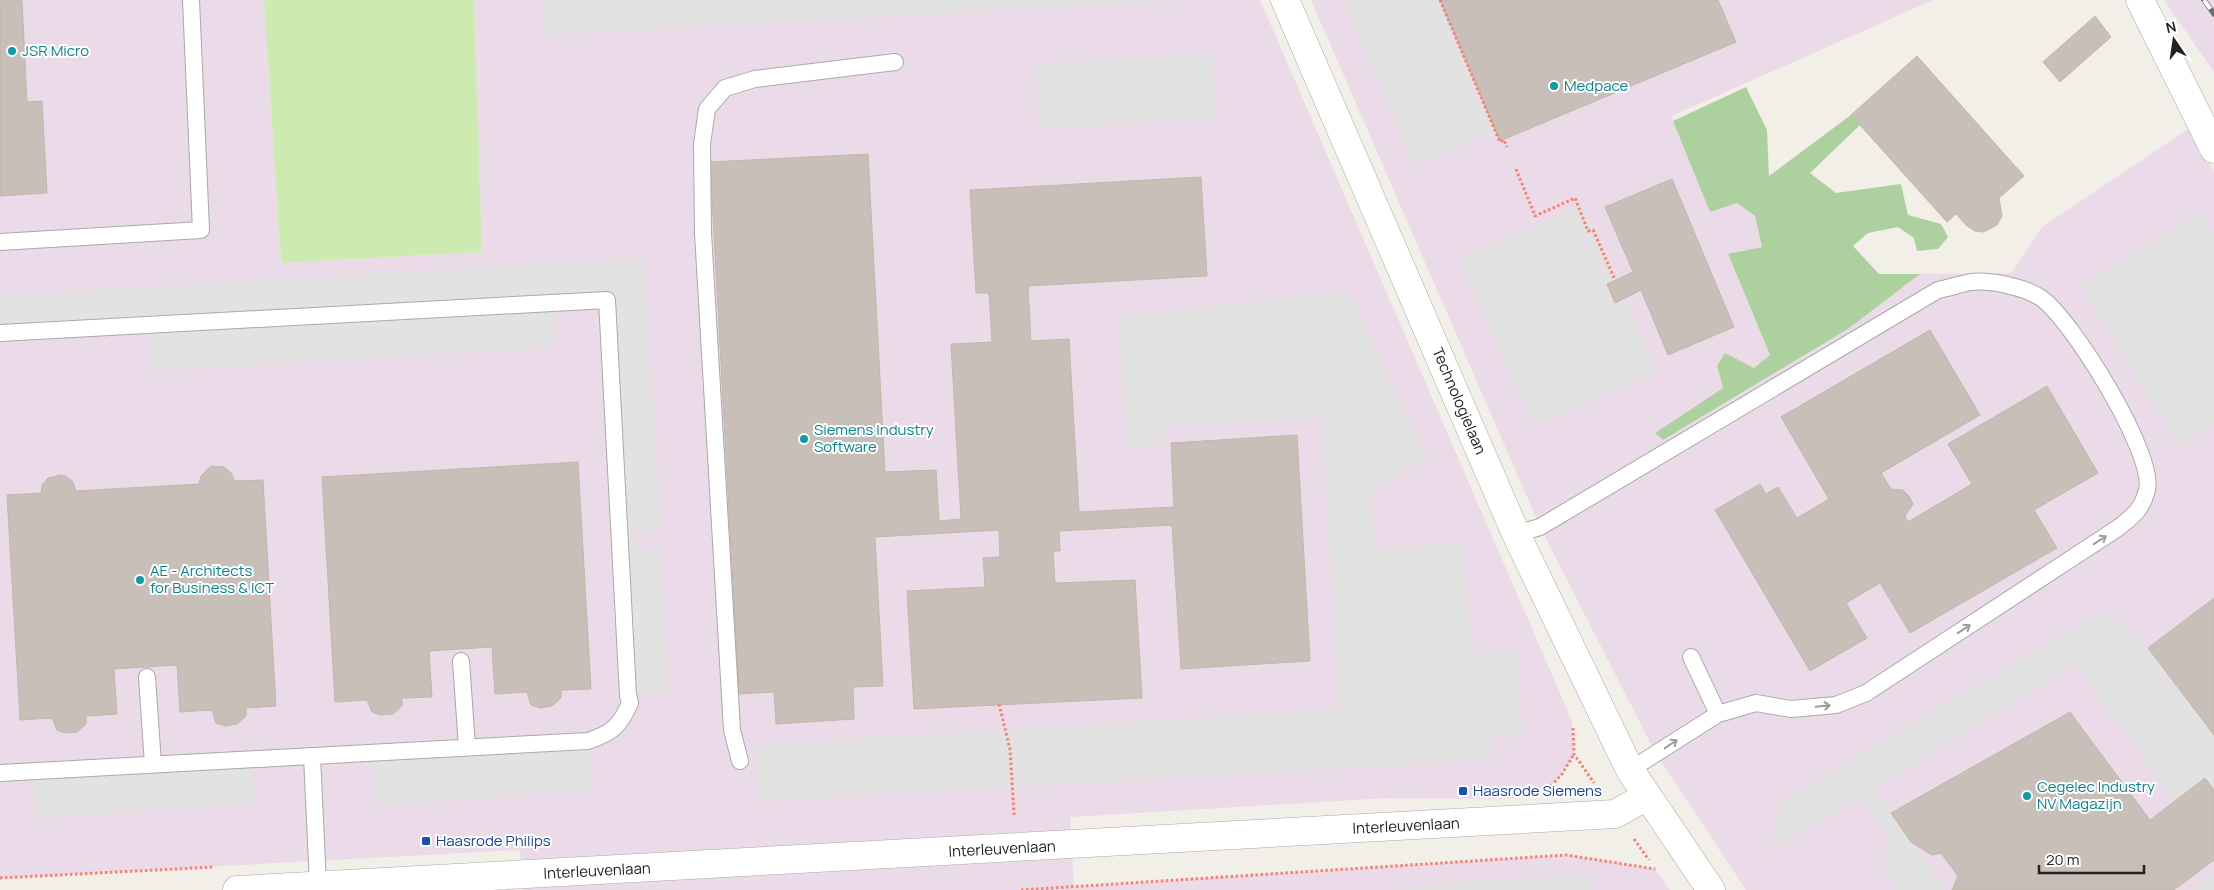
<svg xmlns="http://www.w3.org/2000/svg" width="2214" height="890" viewBox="0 0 2214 890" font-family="Manrope,sans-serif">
<rect width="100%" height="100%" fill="#f2efe9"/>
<path fill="#ebdbe8" d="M0,0H264L281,263L482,252L474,0H1260L1572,721L1574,754L1562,774L1550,786L1528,796L1505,799L1388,798L1070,817L1074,887L1566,855L1655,869L1670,890H523L520,850L0,878Z
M1311,0H1933L1672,116L1674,122L1737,203L1755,216L1762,247L1728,255L1770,355L1754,368L1717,366L1723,388L1655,433L1663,440L1848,329L1920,274L2011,273L2042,227L2191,127L2214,172V890H1746L1656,754L1540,527Z
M2164,0H2214V72Z"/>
<path fill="#cdebb0" d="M264,0H474L482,252L281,263Z"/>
<path fill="#add19e" d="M1746,87L1767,130L1769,176L1851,115L1860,125L1810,173L1836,193L1901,184L1908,215L1941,224L1948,237L1938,249L1917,251L1914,238L1898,227L1868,233L1853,246L1879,274H1920L1848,329L1663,440L1655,433L1723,388L1717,366L1725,353L1754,368L1770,355L1728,254L1762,247L1755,216L1737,203L1710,212L1673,121Z"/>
<path fill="#e2e2e2" d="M543,0H1189L544,35Z
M1344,0H1440L1496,131L1414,165Z
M1211,54L1216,119L1039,128L1036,64Z
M1583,204L1657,372L1534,426L1459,259Z
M2202,211L2214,235V425L2179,446L2080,286Z
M644,258L660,530L634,531L635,550L660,548L669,693L628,695L606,301L553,303L556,347L151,371L148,325L0,333V296Z
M1347,291L1427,456L1371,493L1374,549L1464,544L1471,654L1516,651L1522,737L1491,738L1492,760L757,801L755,745L1339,710L1322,417L1164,427L1165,445L1126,447L1119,317Z
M2104,610L2148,648L2214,735V790L2205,778L2174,801L2075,665L1874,788L1946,890H1896L1882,865L1890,839L1858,797L1771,851L1780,802Z
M588,741L592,790L377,806L373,752Z
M251,759L255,803L36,818L32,771Z
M2214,872V890H2190Z
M1593,874L1594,890H1405L1404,886Z"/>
<path fill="#c7bfb8" stroke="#c4b6ab" d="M0,0H22L27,102L42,101L47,193L0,196Z
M1440,0H1718L1736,42L1500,141Z
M2095,16L2111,37L2060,82L2043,62Z
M1917,56L2024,176L1999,198L2002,216L1997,225L1984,232L1975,231L1967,226L1956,214L1947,222L1851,115Z
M868,154L885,472L936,470L939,521L961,519L951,344L992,342L989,293H976L970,190L1201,177L1207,276L1028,286L1031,341L1069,339L1079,512L1174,507L1171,443L1297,435L1310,661L1181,669L1172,525L1059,531L1060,551H1053L1055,583L1135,580L1142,698L914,709L907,591L985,587L983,558L1000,557L999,530L875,537L883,686L853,687L854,719L776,724L774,692L739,694L710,162Z
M1672,179L1734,327L1668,355L1641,290L1615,303L1607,284L1633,272L1605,207Z
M1930,330L1980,415L1881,473L1891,489L1903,490L1909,496L1913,504L1905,516L1908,522L1972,484L1948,444L2047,386L2098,473L2034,510L2057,548L1910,633L1880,583L1846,603L1867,638L1810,671L1715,510L1760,484L1766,494L1778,487L1797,518L1829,499L1781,417Z
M578,462L591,689L561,690V698L552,706L540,708L531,705L527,692L495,694L492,647L429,651L432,697L402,698V706L393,714L380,715L372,712L367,700L335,702L322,477Z
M211,466L224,467L232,474L234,481L263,480L276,706L246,708V716L237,724L225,726L216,723L212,710L180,712L177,665L114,669L117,714L86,716V724L77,732L65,733L57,730L52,718L20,720L7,495L41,493L42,485L48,478L61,475L66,476L73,482L76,491L199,484L201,476Z
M2214,598V735L2148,648Z
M2070,712L2150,820L2205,778L2214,790V860L2174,890H1952L1958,876L1941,853L1932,855L1911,842L1891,813Z"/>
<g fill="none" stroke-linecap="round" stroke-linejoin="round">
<g stroke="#a9a9a9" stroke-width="18">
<path id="service" d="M0,242L201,230L191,0
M0,333L607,300L628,695L630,703C620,726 612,733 588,741L0,773
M1516,534L1540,527L1938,290C1949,288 1960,284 1971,282C1990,280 2025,287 2041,298C2071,318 2156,455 2147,490C2142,510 2133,516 2118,528L1866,693L1836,705L1791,709L1756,703L1718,714L1630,770
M1691,657L1718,714
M461,661L467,747
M147,677L153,764
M312,756L318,885
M740,761L732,730L703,233L702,144L707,109L725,88L755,79L895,62"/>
</g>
<g stroke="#a9a9a9" stroke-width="29">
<path id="minor" d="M1285,0L1516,534L1630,770L1711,890
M2140,0L2214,149
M237,890L1615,814L1647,796"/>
</g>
<path stroke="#fa8072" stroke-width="3" stroke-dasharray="2.5 2.5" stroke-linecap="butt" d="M1440,0L1500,142L1504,140L1507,147
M1516,169L1535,216L1575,198L1588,231L1593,230L1615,280
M999,704L1010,749L1014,815
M1573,728L1574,754L1594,783
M1551,786L1562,774L1574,754
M1634,839L1649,860
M0,878L214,867
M1021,890L1566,855L1655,869"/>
<use href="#service" stroke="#fff" stroke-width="16"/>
<use href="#minor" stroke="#fff" stroke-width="28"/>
<g stroke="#707070" stroke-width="5.5">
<path id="rail" d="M2204,0L2214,14"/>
</g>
<use href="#rail" stroke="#fff" stroke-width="4" stroke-dasharray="11" stroke-linecap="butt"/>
</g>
<defs><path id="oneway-shaft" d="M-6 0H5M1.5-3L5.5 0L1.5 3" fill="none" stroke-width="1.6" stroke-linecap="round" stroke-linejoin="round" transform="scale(1.25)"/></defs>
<g stroke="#9c9c9c">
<use href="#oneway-shaft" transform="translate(2100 540) rotate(-33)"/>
<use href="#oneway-shaft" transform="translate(1964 629) rotate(-33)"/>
<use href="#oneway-shaft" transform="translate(1823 706) rotate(-6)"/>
<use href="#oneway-shaft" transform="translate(1671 744) rotate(-33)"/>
</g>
<g fill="#0f9aa8" stroke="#fff" stroke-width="2">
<circle cx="12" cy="51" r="5"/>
<circle cx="1554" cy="86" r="5"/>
<circle cx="804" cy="439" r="5"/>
<circle cx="140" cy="580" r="5"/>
<circle cx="2027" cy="796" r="5"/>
</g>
<g fill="#1a4fb4" stroke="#fff" stroke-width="2">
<rect x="1458" y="786" width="10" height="10" rx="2.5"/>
<rect x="421" y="836" width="10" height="10" rx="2.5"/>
</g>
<g text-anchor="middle" stroke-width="4" stroke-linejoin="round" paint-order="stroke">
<g font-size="15" fill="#0d838f" stroke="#fff" text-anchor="start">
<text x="22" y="56">JSR Micro</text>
<text x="1564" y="91">Medpace</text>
<text x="814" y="435">Siemens Industry<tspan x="814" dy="17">Software</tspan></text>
<text x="150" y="576">AE - Architects<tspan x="150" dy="17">for Business &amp; ICT</tspan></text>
<text x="2037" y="792">Cegelec Industry<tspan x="2037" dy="17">NV Magazijn</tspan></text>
</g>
<g font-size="15" fill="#222" stroke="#fff">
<text transform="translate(1459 401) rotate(67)" y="5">Technologielaan</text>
<text transform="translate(1406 826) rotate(-3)" y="5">Interleuvenlaan</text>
<text transform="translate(1002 849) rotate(-3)" y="5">Interleuvenlaan</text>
<text transform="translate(597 871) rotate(-3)" y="5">Interleuvenlaan</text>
</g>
<g font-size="15" fill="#164399" stroke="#fff" text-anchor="start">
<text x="1473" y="796">Haasrode Siemens</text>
<text x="436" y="846">Haasrode Philips</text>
</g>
</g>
<g transform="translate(2174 40) rotate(347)" stroke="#ffffff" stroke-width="4" paint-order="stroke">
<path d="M0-4L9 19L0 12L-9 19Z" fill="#222222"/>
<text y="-8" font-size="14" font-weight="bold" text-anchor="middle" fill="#222222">N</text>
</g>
<path d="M2039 865v8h105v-8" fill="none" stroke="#222222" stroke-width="2.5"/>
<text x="2046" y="865" font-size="15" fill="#222222" stroke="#ffffff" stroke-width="4" paint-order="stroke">20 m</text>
</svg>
